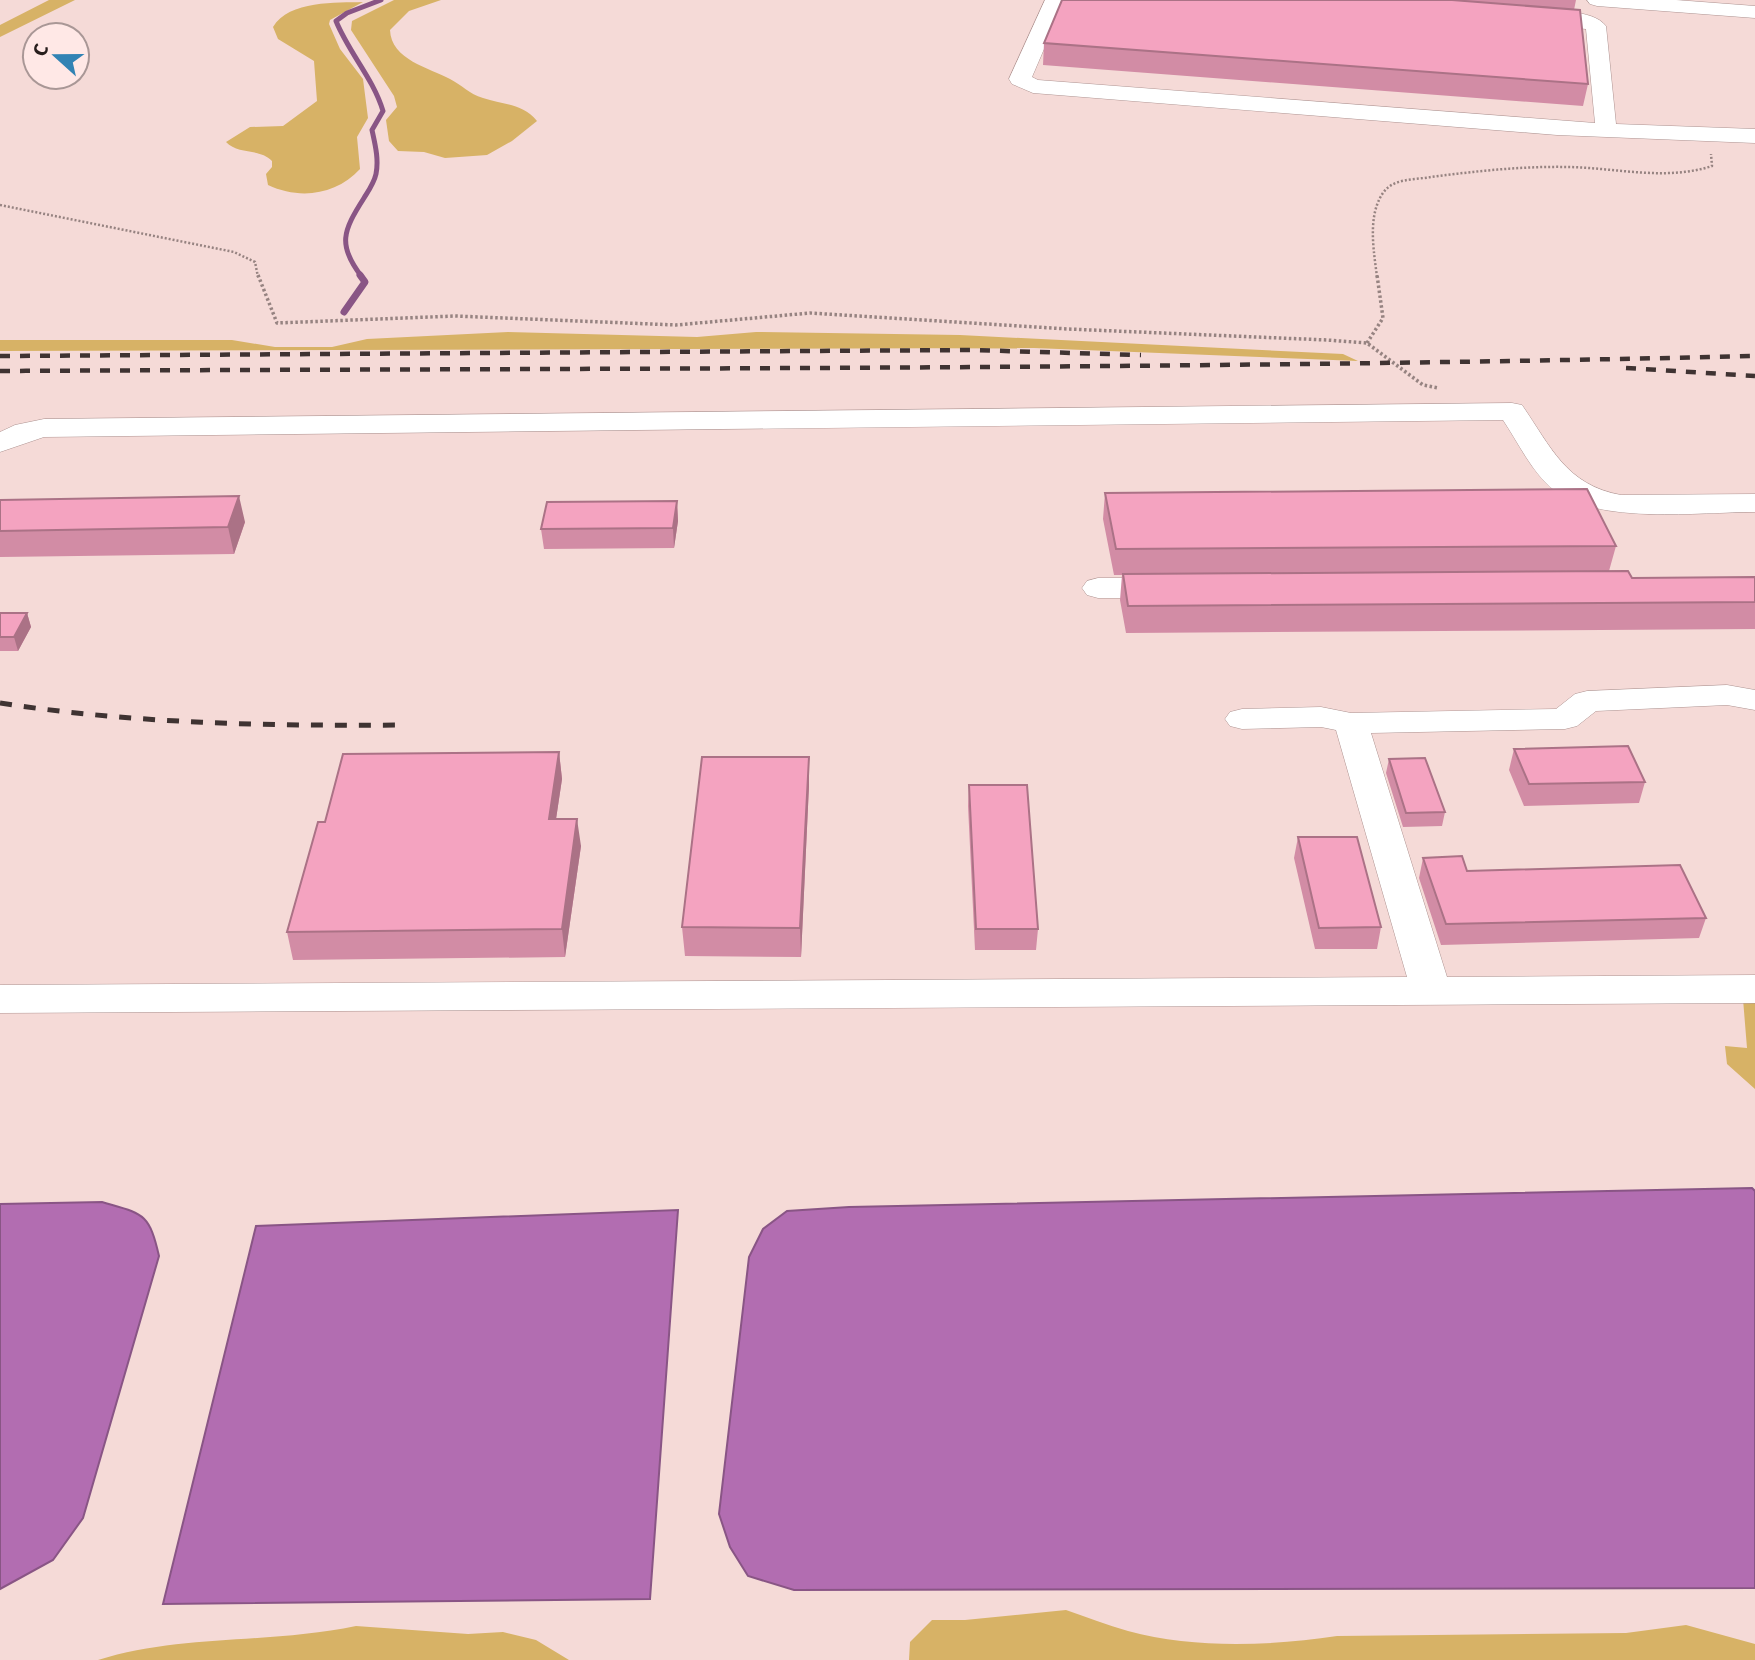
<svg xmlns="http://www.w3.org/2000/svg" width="1755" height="1660" viewBox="0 0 1755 1660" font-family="'Fira Sans',sans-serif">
<rect width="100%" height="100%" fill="#f5dad7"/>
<path fill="#d7b266" d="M49,0H75L0,37V25Z
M394,0H441L409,11L390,30C391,60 430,68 450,79C462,85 469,94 483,98C503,105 522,103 537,121L512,141L487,155L445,158L424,152L398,151L389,141L386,120L397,107L394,96L351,30L352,21Z
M363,2L330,20L329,24L340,49L363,79L368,118L357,137L360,169C336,195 300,200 268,185L266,174L272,167V161C260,148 238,155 226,142L250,127L283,126L317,101L314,61L278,39L273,27C289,0 337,3 363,2Z
M508,332L697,337L756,332L960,335L1343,354L1358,361L1034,348L0,351V340H232L275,347H332L367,339Z
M1743,999H1755V1089L1727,1064L1725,1046L1747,1048Z
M1066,1610C1087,1617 1107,1625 1128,1631C1194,1649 1270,1646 1337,1636L1626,1633L1686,1625L1755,1644V1660H909L910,1642L932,1620H965Z
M356,1626L468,1634L503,1632L536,1640L569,1660H98C181,1634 271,1644 356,1626Z"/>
<path fill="#b26db1" stroke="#895585" stroke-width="2" d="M1752,1188L1755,1191V1588L794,1590L748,1576L730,1547L719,1514L749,1257L763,1229L787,1211L849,1207Z
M102,1202C143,1214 149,1212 159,1256L83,1518L53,1560L0,1589V1204Z
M678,1210L650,1599L163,1604L256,1226Z"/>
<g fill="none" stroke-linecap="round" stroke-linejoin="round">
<path stroke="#895585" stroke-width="5" d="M362,277C337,245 343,231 364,198C369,190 374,183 376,174C379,159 375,144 372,130L383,111C373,78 349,53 336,21L347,13L381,0"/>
<path stroke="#895585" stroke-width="7" d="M344,312L365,282L360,275"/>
<g stroke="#ad9391" stroke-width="1">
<path id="minor" d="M1045,0H1065L1032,77L1038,80L1595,123L1586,29L1530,23L1523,21L1520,17L1523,13L1530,11C1551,12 1592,8 1606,26L1616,124L1755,129V143L1557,135L1033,93L1012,84L1009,79Z
M1587,0H1676L1755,6V18L1597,6L1590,4Z
M1512,403L1522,405C1551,447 1566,485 1621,495L1755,494V512C1699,512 1598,525 1554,490C1532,473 1518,442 1503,420L44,437L0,452V432L15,425L44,419Z
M1098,578H1169L1180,581L1185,588L1180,595L1169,598H1098L1087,595L1082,588L1087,581Z
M1727,685L1755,690V710L1727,705L1596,711L1577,726L1565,729L1371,733L1447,977L1755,975V1003L0,1013V985L1407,977L1336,730L1321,727L1242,729L1230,726L1225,719L1230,712L1242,709L1321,707L1351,713L1556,709L1575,694L1587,691Z"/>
</g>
<path stroke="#968381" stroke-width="2.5" stroke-dasharray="2 2" stroke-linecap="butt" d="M0,205L234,252L255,262L258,277
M1377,277C1374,252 1367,216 1383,193C1393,178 1414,180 1431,177C1477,171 1523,166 1569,167C1617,168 1666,181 1712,166L1711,154"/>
<path stroke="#968381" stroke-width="3.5" stroke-dasharray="2.5 2.5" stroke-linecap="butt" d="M258,275L277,323L455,316L676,325L810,313L1068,329L1327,340L1367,343L1423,385L1438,388
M1367,343L1383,318L1377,275"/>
<use href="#minor" fill="#fff" fill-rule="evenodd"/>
<path stroke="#3f3332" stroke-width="4.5" stroke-dasharray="10 10" stroke-linecap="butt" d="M0,356L971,350L1141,355
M1626,368L1755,376
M0,371C585,368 1170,370 1755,356"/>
<path stroke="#3f3332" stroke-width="5" stroke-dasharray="12 12" stroke-linecap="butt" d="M0,703C135,724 269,726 405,725"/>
</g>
<path fill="#d28ca5" d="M1062,0H1576L1574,10L1588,84L1583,106L1043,65L1044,43Z
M1105,493L1616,546L1609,571L1632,578L1755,577V629L1126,633L1120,600L1122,575H1114L1103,519Z
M0,500L245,522L234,554L0,557Z
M677,501L678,521L674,548L544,549L541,529Z
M0,613H27L31,627L18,651H0Z
M1514,749L1645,782L1639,803L1524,806L1509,770Z
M559,752L562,779L556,819L581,846L565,957L293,960L287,932L325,822Z
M809,757V785L801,957L685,956L682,927Z
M1389,759L1445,812L1442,826L1403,827L1386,773Z
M969,785L1038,929L1036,950H975L968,806Z
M1298,837L1381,927L1377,949H1315L1294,858Z
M1423,858L1467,871L1706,918L1699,938L1441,945L1419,878Z"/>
<path fill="#ab7286" d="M239,496L245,522L234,554L228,527Z
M677,501L678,521L674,548L673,528Z
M27,613L31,627L18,651L14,637Z
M559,752L562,779L552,846L549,819Z
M809,757V785L801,957L800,928Z
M577,819L581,846L565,957L562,929Z"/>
<path fill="#f4a3c0" stroke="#ab7286" stroke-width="2" d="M1062,0H1452L1580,10L1588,84L1044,43Z
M1587,489L1616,546L1116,549L1105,493Z
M239,496L228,527L0,531V500Z
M677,501L673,528L541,529L547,502Z
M1628,571L1632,578L1755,577V602L1128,606L1123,574Z
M0,613H27L14,637H0Z
M1628,746L1645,782L1529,784L1514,749Z
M559,752L549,819H577L562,929L287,932L318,822H325L343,754Z
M702,757H809L800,928L682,927Z
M1425,758L1445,812L1406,813L1389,759Z
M969,785H1027L1038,929H976Z
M1298,837H1357L1381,927L1319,928Z
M1462,856L1467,871L1680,865L1706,918L1446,924L1423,858Z"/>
<g transform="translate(56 56) rotate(291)"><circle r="33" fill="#ffe8e6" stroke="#a99796" stroke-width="2"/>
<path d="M0-5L12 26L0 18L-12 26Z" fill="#3283b4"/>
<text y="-10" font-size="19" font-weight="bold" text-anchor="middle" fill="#281e1d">С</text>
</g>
</svg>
